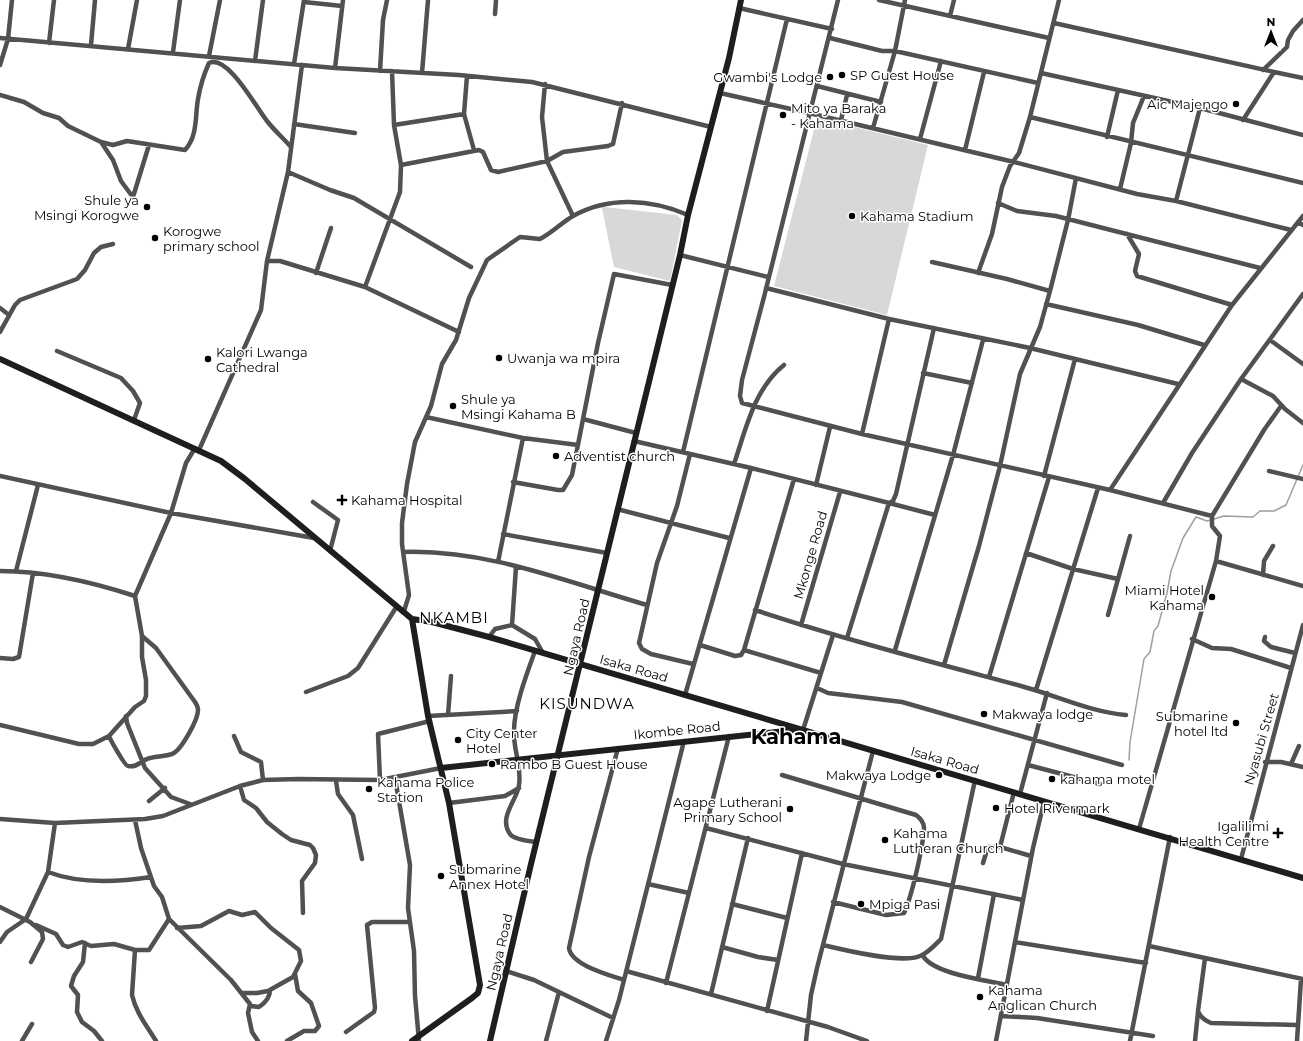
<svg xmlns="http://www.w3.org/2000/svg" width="1303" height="1041" viewBox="0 0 1303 1041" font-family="Montserrat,sans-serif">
<rect width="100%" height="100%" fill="#fff"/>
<path fill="#d8d8d8" d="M817,118L928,145L887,315L774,286Z
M604,207L677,215L682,220L670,281L614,267L602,208Z"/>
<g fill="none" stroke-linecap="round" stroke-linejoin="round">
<path stroke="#9f9f9f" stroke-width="1.5" d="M1129,760L1130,742L1144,659L1150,652L1154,631L1158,626L1167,593L1171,571L1183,538L1196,517L1207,521L1224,516L1253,517L1260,511H1274L1286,505L1303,465"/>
<path stroke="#515151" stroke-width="4.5" d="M838,0L764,297L742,380L740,396L742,403L862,434L1110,490L1212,516V526L1220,536L1216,561L1139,829
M879,0L1049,38
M304,2L342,6
M739,8L832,29
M495,14L496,0
M950,16L954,0
M1054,23L1274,72
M0,38L335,68L459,75L532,82L711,127
M830,38L882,51H895L1038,83
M49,43L54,0
M91,45L95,0
M128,49L137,0
M173,52L180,0
M209,56L220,0
M255,61L263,0
M294,64L304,0
M0,65L8,39L12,0
M335,68L343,0
M1263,70L1287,47L1288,40L1293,31L1303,20
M380,71L383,20L387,0
M392,71L394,125L401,165L400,192L365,287L459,332
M422,73L428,0
M1041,73L1200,108L1303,135
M545,84L542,117L547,161L573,216
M817,86L881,102
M720,93L809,113L1014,162L1137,194L1176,201L1291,230
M0,95L24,102L43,113L59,118L68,126L101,142L113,160L121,181L135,200
M464,114L467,76
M1030,117L1303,183
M841,120L847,95
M1243,120L1274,72L1303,78
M294,124L355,133
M394,125L464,114L474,150
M873,128L895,51L905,0
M1107,137L1118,90
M920,139L941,61
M101,142L113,145L127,141L185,150C198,136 195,115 198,99C200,87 204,74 209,63C228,54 257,109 267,121C274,130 283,138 290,146
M965,150L984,72
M401,165L479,150L483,152L491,170L498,172L547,161L563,152L608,146L613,144L622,103
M288,172L330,190L354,198L471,267
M1120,189L1131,143L1133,123L1144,96
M133,197L149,145
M1176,201L1200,108
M998,203L1017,211L1056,216L1260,268
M1298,222L1303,225
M1127,234L1139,254L1135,271L1137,276L1232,305
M680,255L768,277
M267,261H280L365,287
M932,262L1007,279L1050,291
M316,273L331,228
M978,273L992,234L1002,187L1010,166L1019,153L1030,117L1059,0
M766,288L889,319L1030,348L1178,384
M1046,304L1138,325L1204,345
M0,308L9,315
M0,332L15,305L20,300L77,279L85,270L94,253L101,247L113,244
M1270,340L1303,364
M57,351L121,378L133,391L140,403L134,420
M923,373L972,383
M1241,379L1273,396L1285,409L1303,423
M426,417L523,438L578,445
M583,419L636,433
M862,434L889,319
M634,441L751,468L889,503L893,501L896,494L934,328
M199,450L261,310L267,261L288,172L302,65
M683,452L787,19
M690,454L677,506L657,563L639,643L642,649L651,654L693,664
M734,464C746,429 754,389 784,365
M1269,471L1303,479
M0,476L171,513L314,538
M1044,476L1075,359
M513,482L558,490H563L572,475L598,343L614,274L672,285
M816,485L830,427
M1110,490L1232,305L1303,216
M313,502L338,520L330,551
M1163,503L1192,453L1241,379L1303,294
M617,509L729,538
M1212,516L1264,430L1281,406
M503,534L607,553
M403,552C487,549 567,582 647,605
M1026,553L1073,569L1118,579
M1216,561L1303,586
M498,562L523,438
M0,571C46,571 92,582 135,596
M16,571L38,485
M1263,575L1264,561L1273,546
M755,610C843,639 932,662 1021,686C1055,695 1090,712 1126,715
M404,611L409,595L402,544V523L407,484L415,442L431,406L442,364L456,340L469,298L487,260L520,237L540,239C552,233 561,223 573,216C609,196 651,199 688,215
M1108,615L1130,536
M512,625L535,639L543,653
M801,625L840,492
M489,637L495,629L512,625L516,567
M1265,637L1264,641L1271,647L1295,653
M847,638L889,503L935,515
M1192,639L1212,648L1231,649L1291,668
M700,645L735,656L741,655L744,650L794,479
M744,650L821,673
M895,650L953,455L983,340
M535,651C527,673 514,707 514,731C513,749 522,767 519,785C517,801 498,817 510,834C514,840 530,841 536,842
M0,658L13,659L19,657L33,573
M944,665L979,546L1000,466L1020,374L1040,327L1050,291L1068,220L1076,178
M989,677L1049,477
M817,688L828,693L902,702L1122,765
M1036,690L1098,488
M306,692L348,676L358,668L397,606
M685,695L751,468
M448,715L451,676
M126,716L127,723L145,768L171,797L190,804
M428,716L517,711
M0,725L79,744H93L109,736L135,707L144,701L146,696V680L142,657V636L135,596L171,513L186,463L195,448
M803,730L833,635
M109,736C111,741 125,766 128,766C137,768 141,761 147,759C155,756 167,757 174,753C182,748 198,720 198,710C198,707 197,705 195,702L156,648L142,636
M234,736L241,752L261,762L263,780
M618,748L589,857L569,948C571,965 609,975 624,980
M1265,762H1281L1303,767
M1291,764L1299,746
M1028,765L1100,784
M782,775L916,815C920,818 924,822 924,828C923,847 912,896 904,913L886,915L833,902
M395,778L410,865L408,908L414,951L415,996L419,1041
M380,780L378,734L430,721
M336,781L338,794L353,815L362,859
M240,786L244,800L256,808L267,822L282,834L291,840L310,845L313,848L316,855L315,863L302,881L303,913
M1020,794L1047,693
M149,801L165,788
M449,803L505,796L519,788
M0,819L55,823L145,819L163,816L240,786L263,780L298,779L380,780L441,768
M135,820L141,848L154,886L162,897L169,919L231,980L250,1004L248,1013L252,1032L258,1041
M706,828L843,864L1023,900
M1000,847L1014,792
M1241,859L1303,625
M983,863L988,847H1000L1031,856
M48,872C79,884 119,882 151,877
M648,884L689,893
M732,904L787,918
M0,907L30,922L42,932L43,939L31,962
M36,925L56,934L63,945L68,947L82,942L91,946L114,944L135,950H149L169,919
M177,928L201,926L229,911L242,915L255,912L271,928L299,950L301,961L293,977L268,991L257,993H242
M0,942L7,932L26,919L48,872L55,823
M1015,942L1146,963
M85,943L83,962L74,976L71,986L78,995L77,1012L82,1022L94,1031L102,1041
M823,945C844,950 901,964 920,956C928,953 935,945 941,939L975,780
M1149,946L1303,979
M722,947L758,957L778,960
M135,950L132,995C136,1013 147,1026 156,1041
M923,956C934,974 985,980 1007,985
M1205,958L1198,1011C1200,1017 1204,1020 1211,1023L1297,1025
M506,971L534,980L613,1018
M626,971L828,1027L867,1041
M978,978L994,894
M666,983L729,736
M711,994L748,838
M251,1006L259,1007C265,1003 270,998 270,990
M767,1011L802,853
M1001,1016L1037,1018L1153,1036
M346,1032L374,1012L375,1008L367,925L372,922H410
M22,1041L32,1024
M287,1041L304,1031H315L319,1026L311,1003L298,991L295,974
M546,1041L559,992
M606,1041L619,1000L684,741
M806,1041L811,995L817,968L873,751
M996,1041L1033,848L1044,802
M1130,1041L1170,837
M1195,1041L1198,1012
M1297,1041L1301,979"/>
<path stroke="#1e1e1e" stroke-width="6" d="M0,359L221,461L245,479L412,619L428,716L449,803L480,985L478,993L472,998L412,1041
M412,619L432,622L489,637L1303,878
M441,768L795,730
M490,1041L531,864L680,255L688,215L729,58L741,0"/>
</g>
<g fill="#000" stroke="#fff" stroke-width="1.5">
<circle cx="842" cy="75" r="4"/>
<circle cx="830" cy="77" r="4"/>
<circle cx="1236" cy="104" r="4"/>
<circle cx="783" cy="115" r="4"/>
<circle cx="147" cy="207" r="4"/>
<circle cx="852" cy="216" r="4"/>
<circle cx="155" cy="238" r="4"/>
<circle cx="499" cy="358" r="4"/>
<circle cx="208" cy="359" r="4"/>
<circle cx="453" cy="406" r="4"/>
<circle cx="556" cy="456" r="4"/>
<path d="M340 494h4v4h4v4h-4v4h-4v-4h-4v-4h4z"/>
<circle cx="1212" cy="597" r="4"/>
<circle cx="984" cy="714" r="4"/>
<circle cx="1236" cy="723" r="4"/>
<circle cx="458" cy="740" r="4"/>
<circle cx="492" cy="764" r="4"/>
<circle cx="939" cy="775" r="4"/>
<circle cx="1052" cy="779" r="4"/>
<circle cx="369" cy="789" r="4"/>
<circle cx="996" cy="808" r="4"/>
<circle cx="790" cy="809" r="4"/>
<path d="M1276 827h4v4h4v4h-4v4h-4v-4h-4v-4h4z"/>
<circle cx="885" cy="840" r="4"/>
<circle cx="441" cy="876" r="4"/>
<circle cx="861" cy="904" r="4"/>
<circle cx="980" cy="997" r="4"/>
</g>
<g text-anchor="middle" stroke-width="3" stroke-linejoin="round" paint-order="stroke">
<g font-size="13" fill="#000" stroke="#fff" text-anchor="start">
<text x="850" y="80">SP Guest House</text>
<text x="822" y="82" text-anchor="end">Gwambi's Lodge</text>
<text x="1228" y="109" text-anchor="end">Aic Majengo</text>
<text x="791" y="113">Mito ya Baraka<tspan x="791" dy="15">- Kahama</tspan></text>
<text x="139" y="205" text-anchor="end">Shule ya<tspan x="139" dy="15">Msingi Korogwe</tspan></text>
<text x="860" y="221">Kahama Stadium</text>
<text x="163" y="236">Korogwe<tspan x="163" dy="15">primary school</tspan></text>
<text x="216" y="357">Kalori Lwanga<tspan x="216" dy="15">Cathedral</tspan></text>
<text x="507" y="363">Uwanja wa mpira</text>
<text x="461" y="404">Shule ya<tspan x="461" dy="15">Msingi Kahama B</tspan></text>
<text x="564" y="461">Adventist church</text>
<text x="351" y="505">Kahama Hospital</text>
<text x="1204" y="595" text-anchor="end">Miami Hotel<tspan x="1204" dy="15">Kahama</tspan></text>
<text x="992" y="719">Makwaya lodge</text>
<text x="1228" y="721" text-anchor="end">Submarine<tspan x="1228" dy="15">hotel ltd</tspan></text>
<text x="466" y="738">City Center<tspan x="466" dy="15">Hotel</tspan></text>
<text x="500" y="769">Rambo B Guest House</text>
<text x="931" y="780" text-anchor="end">Makwaya Lodge</text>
<text x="1060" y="784">kahama motel</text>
<text x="377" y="787">Kahama Police<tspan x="377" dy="15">Station</tspan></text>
<text x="782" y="807" text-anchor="end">Agape Lutherani<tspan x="782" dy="15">Primary School</tspan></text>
<text x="1004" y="813">Hotel Rivermark</text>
<text x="1269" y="831" text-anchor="end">Igalilimi<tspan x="1269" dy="15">Health Centre</tspan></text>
<text x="893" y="838">Kahama<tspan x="893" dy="15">Lutheran Church</tspan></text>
<text x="449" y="874">Submarine<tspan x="449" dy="15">Annex Hotel</tspan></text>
<text x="869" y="909">Mpiga Pasi</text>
<text x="988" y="995">Kahama<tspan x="988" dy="15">Anglican Church</tspan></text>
</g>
<g font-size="13" fill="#000" stroke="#fff">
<text transform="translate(810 555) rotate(-74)" y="5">Mkonge Road</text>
<text transform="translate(576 637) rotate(-77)" y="5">Ngaya Road</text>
<text transform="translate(634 668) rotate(16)" y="5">Isaka Road</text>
<text transform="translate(677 730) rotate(-6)" y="5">Ikombe Road</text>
<text transform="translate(1261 739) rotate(-74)" y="5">Nyasubi Street</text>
<text transform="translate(945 760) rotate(16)" y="5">Isaka Road</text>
<text transform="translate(499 952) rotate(-77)" y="5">Ngaya Road</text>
</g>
<g font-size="15" letter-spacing="1" fill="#000" stroke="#fff">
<text x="454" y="623">NKAMBI</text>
<text x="587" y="709">KISUNDWA</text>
</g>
<g font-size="21" font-weight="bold" fill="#000" stroke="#fff">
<text x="796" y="744">Kahama</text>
</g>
</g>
<g transform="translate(1271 32)" stroke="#ffffff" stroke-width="3" paint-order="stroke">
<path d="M0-3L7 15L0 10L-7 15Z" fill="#000000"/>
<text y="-6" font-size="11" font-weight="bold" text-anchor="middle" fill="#000000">N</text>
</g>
</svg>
